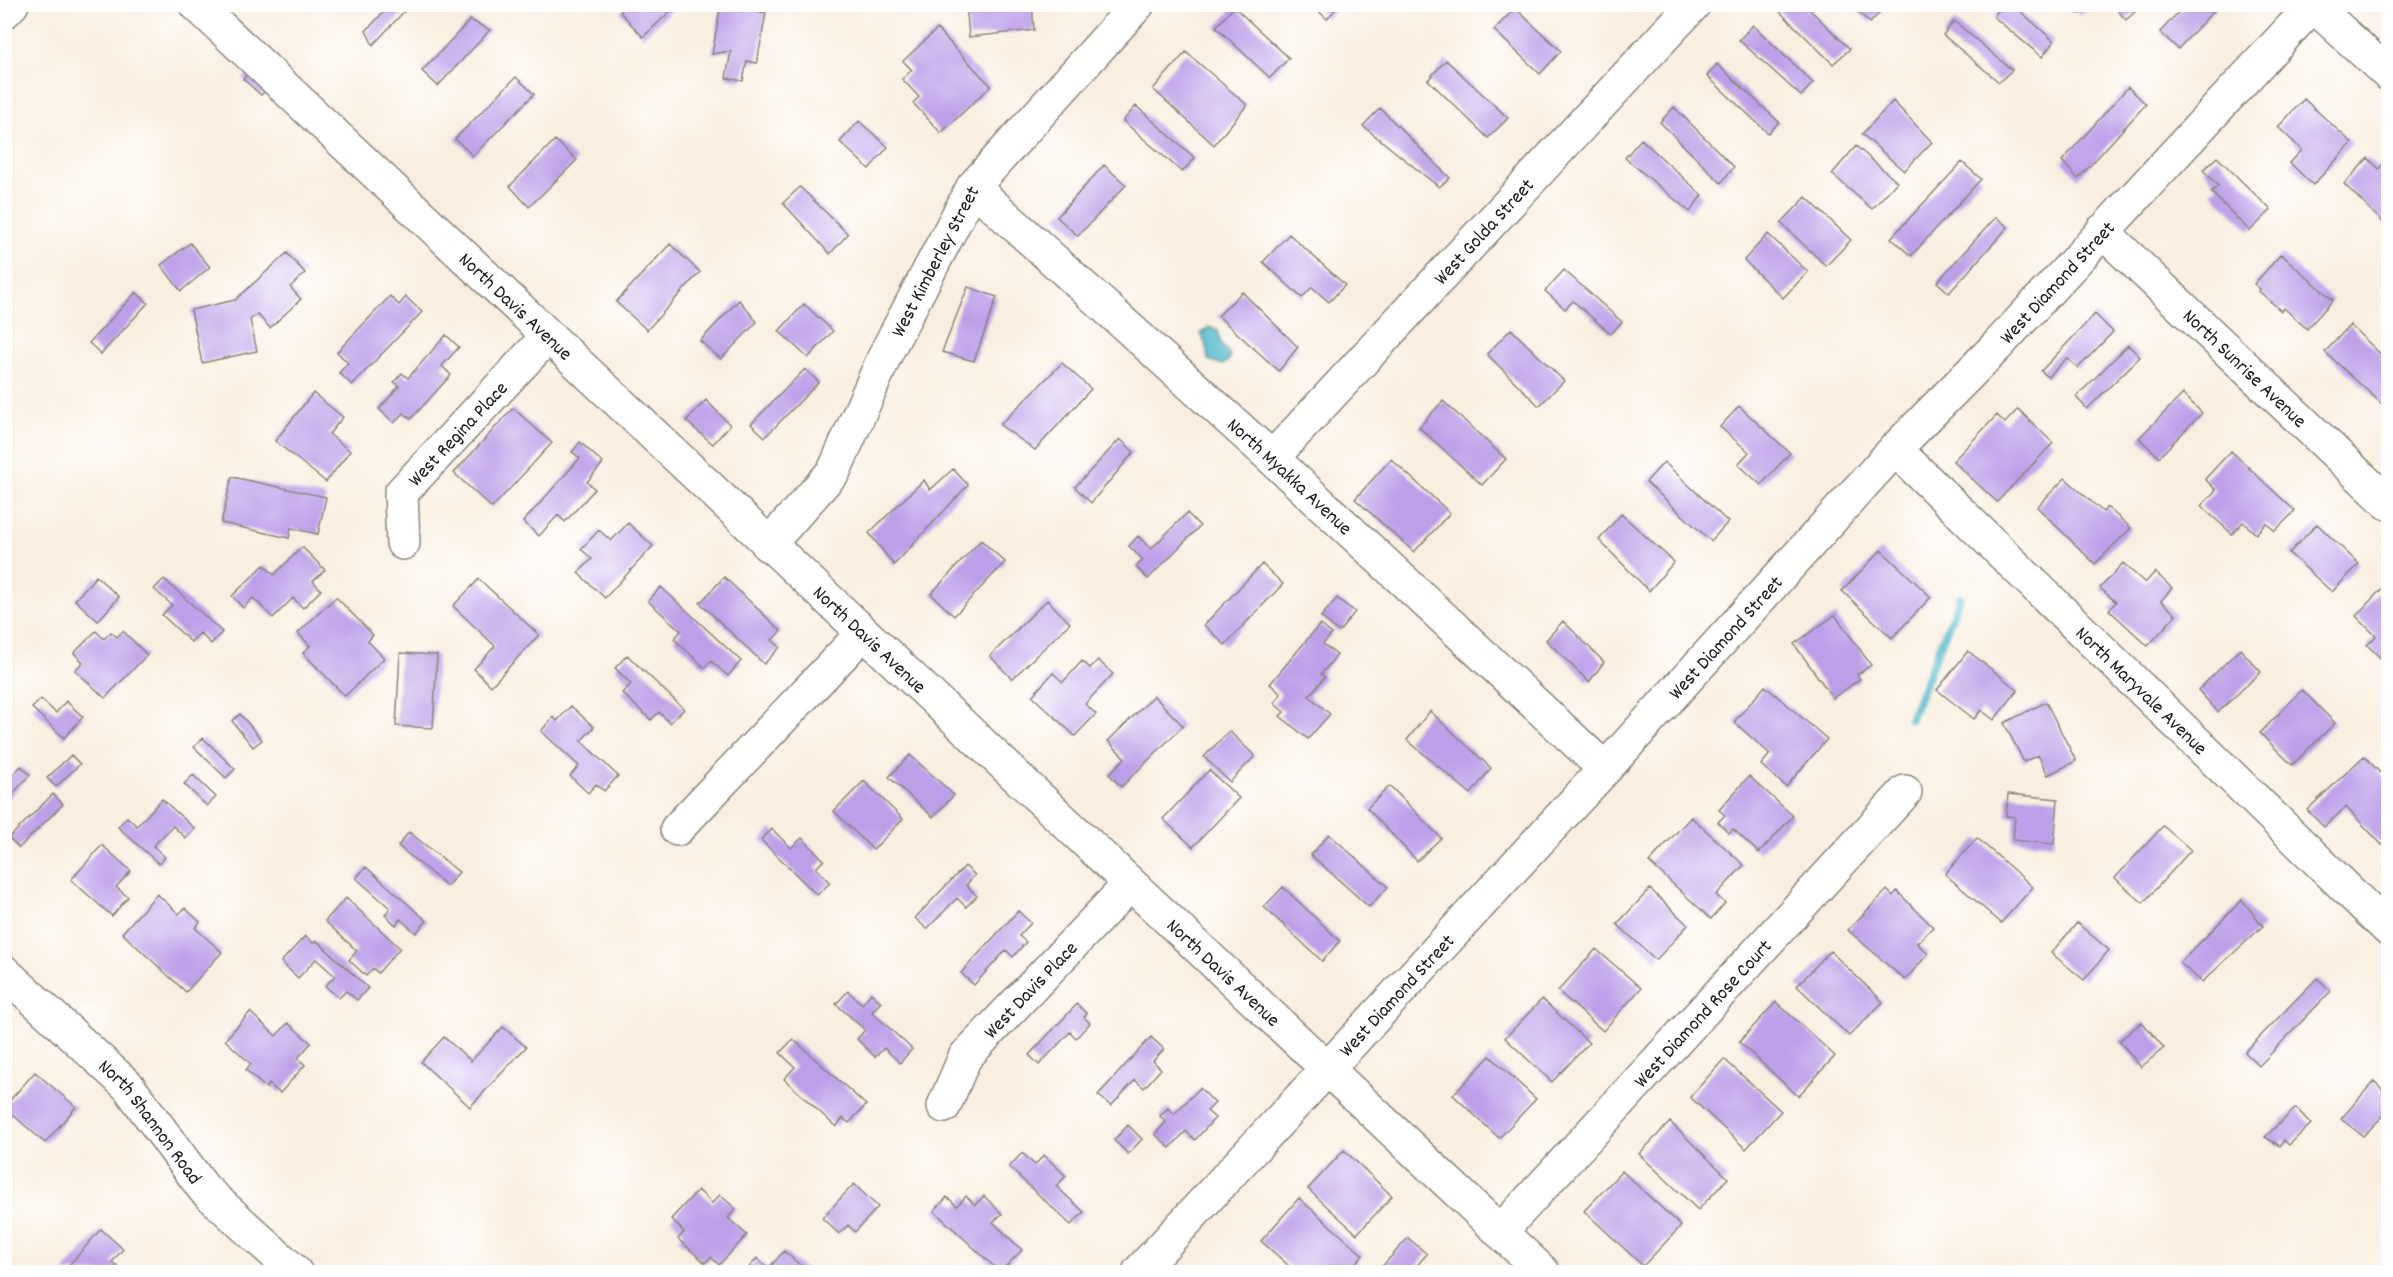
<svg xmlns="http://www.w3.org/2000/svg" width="2393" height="1277" viewBox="0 0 2393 1277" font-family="Dekko,sans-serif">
<rect width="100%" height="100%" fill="#fff"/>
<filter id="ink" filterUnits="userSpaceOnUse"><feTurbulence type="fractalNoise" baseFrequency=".0167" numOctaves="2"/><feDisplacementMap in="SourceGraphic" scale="12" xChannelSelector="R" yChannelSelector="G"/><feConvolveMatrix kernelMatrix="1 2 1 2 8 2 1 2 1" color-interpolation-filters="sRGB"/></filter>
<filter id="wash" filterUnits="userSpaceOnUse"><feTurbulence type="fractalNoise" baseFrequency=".008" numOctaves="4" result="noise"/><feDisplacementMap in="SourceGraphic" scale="24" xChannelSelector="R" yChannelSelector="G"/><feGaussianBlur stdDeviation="1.35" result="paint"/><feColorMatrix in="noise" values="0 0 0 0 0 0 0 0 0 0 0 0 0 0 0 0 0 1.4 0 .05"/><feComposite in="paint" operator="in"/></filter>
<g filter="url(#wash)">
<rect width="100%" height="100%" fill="#f9eedf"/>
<path fill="#4db8ca" stroke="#346a73" stroke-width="1.5" d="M1209,327L1218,331L1221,344L1230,355V359L1223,365L1208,360L1206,346L1201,334Z"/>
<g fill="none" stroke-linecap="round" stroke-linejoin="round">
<path stroke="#4db8ca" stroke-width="8" d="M1910,719L1960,597"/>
</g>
<g id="blocks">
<path fill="#bd9ee8" d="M391,4H411L373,45L366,31Z
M628,4H678L643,37L620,12Z
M721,4L766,13L757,63L747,61L743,81L726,78L731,51L712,54Z
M966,4H1032L1034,30L969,37Z
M1311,4H1340L1327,19Z
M1772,4H1804L1850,49L1833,64Z
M1850,4H1880L1884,8L1870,23Z
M2002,4H2012L2054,41L2042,57L1994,17Z
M2112,4H2144L2126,20Z
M2186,4H2220L2178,49L2160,32Z
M2069,5H2090L2092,6L2079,14Z
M1234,7L1289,58L1270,78L1216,27Z
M1515,8L1561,51L1540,74L1494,30Z
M470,20L490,30L438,86L422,71Z
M1954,21L2012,70L1999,82L1943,35Z
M1753,25L1813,83L1801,96L1739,40Z
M937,29L991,86L941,133L913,103L919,97L902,79L912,70L903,61Z
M1186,52L1247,105L1214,145L1153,89Z
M1446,60L1508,118L1488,138L1428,80Z
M1717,64L1779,122L1768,133L1707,76Z
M247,74L265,91L261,95L243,79Z
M516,77L534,94L473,156L455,139Z
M2128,87L2146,104L2078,179L2062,161Z
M2304,99L2352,143L2313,185L2290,163L2302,150L2278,127Z
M1893,101L1932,142L1904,171L1862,134Z
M1136,106L1195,158L1182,172L1123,121Z
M1674,107L1734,167L1721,183L1660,122Z
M1380,108L1450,178L1439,187L1363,126Z
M859,121L888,147L869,169L840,142Z
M1641,139L1702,195L1690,212L1625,158Z
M555,140L577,160L529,207L510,186Z
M1856,146L1897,182L1872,209L1832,174Z
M2217,157L2271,210L2250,231L2211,192L2218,186L2203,170Z
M2368,158L2379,169L2383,164L2388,168V227L2344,184Z
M1962,162L1981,179L1911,256L1891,238Z
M1104,165L1126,185L1078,236L1057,217Z
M800,187L848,234L830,254L783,203Z
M1806,197L1851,240L1826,266L1781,223Z
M1996,217L2008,227L1949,293L1937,282Z
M1289,234L1345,285L1329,302L1312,287L1302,298L1263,262Z
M1768,234L1808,272L1783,298L1744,260Z
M190,243L210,267L181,291L161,265Z
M670,244L700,272L647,330L616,302Z
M287,253L305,273L290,287L301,299L270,328L257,314L250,320L257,351L202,363L191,310L235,300Z
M2281,254L2333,300L2307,329L2284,308L2281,311L2259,291L2260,289L2254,284Z
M1564,270L1622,322L1611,334L1573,301L1565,309L1545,291Z
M968,287L997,297L974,361L942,352Z
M136,292L148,303L101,354L89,343Z
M1242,292L1298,347L1279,371L1218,316Z
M390,296L399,305L406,297L422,312L352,385L339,373L348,363L337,352Z
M739,300L757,322L721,359L700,341Z
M804,304L833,331L808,358L779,331Z
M2095,314L2113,332L2078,368L2067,358L2048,377L2041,371Z
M2350,325L2388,361V396L2382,404L2325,352Z
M1511,329L1564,381L1539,406L1487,354Z
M446,335L459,347L442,366L451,375L411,419L404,413L394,423L379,409L399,386L394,382L402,373L408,378Z
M2128,345L2140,357L2087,409L2076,397Z
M1062,363L1091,389L1035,450L1000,425Z
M805,369L819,382L765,437L751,424Z
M313,393L343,417L329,434L350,451L326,482L275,441Z
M2183,394L2202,413L2159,457L2139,438Z
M706,400L730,425L713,444L686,421Z
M1443,401L1506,459L1482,485L1419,427Z
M1739,406L1790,453L1761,485L1738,464L1749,452L1720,427Z
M513,408L552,443L492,508L454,473Z
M2018,409L2053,443L1997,502L1953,461L1997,415L2005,423Z
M1120,439L1134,452L1091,503L1075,487Z
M580,442L603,463L587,482L595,489L565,522L558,515L539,536L523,522L580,458L572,452Z
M2231,451L2295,511L2275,531L2266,523L2256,534L2243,522L2232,534L2201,506L2216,490L2205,479Z
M1391,459L1450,513L1414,552L1355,499Z
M1664,462L1728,522L1711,541L1646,482Z
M953,469L968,485L894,565L869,533L924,480L930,490Z
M232,477L326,497L318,534L291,528L289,538L221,523Z
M2065,478L2103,512L2107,507L2131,528L2095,564L2037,507Z
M1187,513L1200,526L1148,579L1136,567L1143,560L1129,546L1138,536L1151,549Z
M1621,514L1674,562L1649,591L1599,540Z
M628,523L653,546L605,598L578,573L592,559L581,549L599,530L611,541Z
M2317,524L2359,564L2332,592L2289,553Z
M981,540L1005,562L954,616L931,594Z
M302,547L325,570L313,581L321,590L303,608L293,598L273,618L253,598L243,608L232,596L264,565L274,575Z
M1881,550L1931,597L1892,638L1842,591Z
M2123,563L2145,583L2155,572L2172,588L2161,601L2176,615L2148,646L2109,610L2116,602L2100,588Z
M1262,564L1283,584L1225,645L1204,625Z
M96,576L119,597L98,621L75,600Z
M724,577L781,631L772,640L780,647L764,664L700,603Z
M164,579L222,632L211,644L200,633L191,642L162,615L172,605L154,589Z
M479,579L539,635L491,686L474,669L495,646L453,606Z
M2386,584L2388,586V665L2367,645L2376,636L2356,616Z
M661,587L741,661L728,676L711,661L705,668L674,639L681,631L648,601Z
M336,597L373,635L368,641L384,658L345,696L303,653L310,646L298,633Z
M1337,598L1355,612L1339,632L1321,617Z
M1047,600L1070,623L1012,679L990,656Z
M1835,615L1871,665L1857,675L1860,679L1833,698L1794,644Z
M1563,621L1604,662L1589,682L1546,640Z
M1320,624L1332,634L1323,644L1337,655L1321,674L1325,677L1309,696L1330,714L1308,739L1280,716L1284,712L1274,703L1281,694L1270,684Z
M96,631L104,639L111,632L117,637L123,631L147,655L105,698L75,670L83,662L74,653Z
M2240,649L2261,672L2218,712L2198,690Z
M1968,651L2018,690L1994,720L1981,710L1974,719L1937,690Z
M400,653L437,655L433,728L396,726Z
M627,655L684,709L670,723L659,712L651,720L622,693L631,684L615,668Z
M1098,660L1113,674L1085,704L1096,714L1075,736L1032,696L1053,673L1063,682L1082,661L1090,668Z
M1765,686L1827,739L1786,787L1761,765L1770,754L1734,722Z
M2302,690L2335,723L2292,765L2260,733Z
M1154,696L1183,726L1121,787L1109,774L1125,758L1108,741Z
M41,699L56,713L66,701L83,717L64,738L32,708Z
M2046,702L2076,761L2048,775L2038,755L2024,762L2004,723Z
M571,706L594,727L581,741L618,776L604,791L596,784L588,793L570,776L579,766L541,731L553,717L557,721Z
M1430,711L1491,768L1471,794L1407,740Z
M240,714L262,740L253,747L232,721Z
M1229,731L1255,756L1230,782L1204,757Z
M203,738L235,769L226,778L194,747Z
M71,755L80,764L56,787L47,778Z
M910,755L954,795L933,817L889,777Z
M2364,756L2388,781V839L2382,845L2346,807L2324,827L2307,810Z
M21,766L30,775L4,803V781L6,782Z
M1209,770L1239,798L1193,847L1163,819Z
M193,775L216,797L207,806L184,784Z
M1749,776L1793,816L1759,853L1733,829L1729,833L1718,822L1725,815L1719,810Z
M864,781L903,819L873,850L834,811Z
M1390,786L1441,838L1417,861L1367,808Z
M53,794L63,804L19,848L9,838Z
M2008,794L2058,799L2054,844L2013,840L2015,817L2006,816Z
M162,799L195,829L186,838L173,826L153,846L165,857L159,864L118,827L127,817L137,826Z
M1691,817L1744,865L1716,895L1725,903L1711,919L1649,862Z
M2163,826L2191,850L2143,903L2115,878Z
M772,829L791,848L802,838L824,860L816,868L830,883L817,895L761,840Z
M409,832L459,872L447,886L398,846Z
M1329,834L1388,887L1369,907L1311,855Z
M1977,838L2033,887L2001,923L1945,874Z
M102,845L131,871L116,887L128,897L112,916L71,880Z
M965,866L975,875L966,885L977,896L966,907L957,898L927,929L915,918Z
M366,867L427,921L416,933L400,919L396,925L385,915L390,908L356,878Z
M1283,887L1340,941L1322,961L1264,907Z
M1650,889L1688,925L1656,960L1617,924Z
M1887,890L1893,896L1897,891L1933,927L1917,943L1928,954L1905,980L1848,930Z
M157,894L179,914L185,908L200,922L195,928L222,952L186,992L122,933Z
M346,898L400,948L378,973L373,968L366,976L349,960L357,951L325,921Z
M2242,900L2263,926L2202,982L2180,963Z
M1018,911L1031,923L1019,936L1026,942L1013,957L1006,950L974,985L961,973Z
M2077,923L2109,950L2084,980L2051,953Z
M305,936L313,943L317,941L368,988L357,1000L346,991L339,998L325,986L335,976L316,959L298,978L281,962Z
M1596,949L1641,988L1603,1031L1558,991Z
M1830,951L1883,1002L1849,1036L1797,986Z
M2317,978L2331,991L2259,1066L2245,1052Z
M848,991L862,1004L871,993L881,1002L872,1012L912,1049L900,1063L884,1048L875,1057L857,1039L865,1030L836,1004Z
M1542,999L1589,1043L1552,1082L1505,1038Z
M1776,1002L1835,1056L1798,1096L1739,1042Z
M1077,1004L1087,1014L1084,1017L1090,1023L1076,1038L1070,1032L1039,1065L1029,1055Z
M250,1012L276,1036L288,1023L311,1043L298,1058L305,1065L280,1093L269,1084L266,1088L246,1070L251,1064L225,1040Z
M2142,1022L2164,1048L2141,1067L2119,1041Z
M503,1027L526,1047L470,1107L421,1062L444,1037L471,1061Z
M1151,1037L1164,1049L1153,1061L1161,1069L1144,1088L1135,1080L1111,1106L1098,1095Z
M793,1039L866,1105L849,1123L843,1118L836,1127L784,1079L795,1067L780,1053Z
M1490,1056L1536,1099L1499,1138L1453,1095Z
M1724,1059L1781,1111L1746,1149L1690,1097Z
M35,1072L76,1107L45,1143L4,1107Z
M2374,1081L2388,1095V1111L2363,1136L2341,1119Z
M1200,1088L1215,1103L1207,1111L1215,1118L1195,1140L1186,1131L1170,1148L1155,1134L1166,1122L1160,1116L1168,1108L1174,1114Z
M2296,1108L2311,1124L2289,1145L2284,1140L2280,1146L2265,1137Z
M1670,1122L1728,1178L1698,1210L1639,1154Z
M1128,1125L1142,1139L1128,1154L1114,1140Z
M1344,1150L1392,1196L1357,1234L1308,1189Z
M1022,1153L1035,1165L1044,1155L1066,1176L1056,1186L1084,1212L1071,1225L1009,1167Z
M1622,1171L1681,1226L1643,1266L1584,1211Z
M854,1184L878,1207L855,1232L848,1225L839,1234L822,1218Z
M698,1190L712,1203L720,1195L736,1209L728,1218L747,1235L719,1265L711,1257L705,1263L678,1239L684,1232L671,1219Z
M966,1196L975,1205L984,1196L1002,1214L993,1222L1022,1250L1000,1272L934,1211L947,1197L957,1206Z
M1299,1198L1363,1255L1347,1272H1296L1261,1241Z
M101,1229L123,1249L112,1262L119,1268L115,1272H63Z
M1408,1238L1427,1254L1411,1272H1377Z
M784,1251L808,1272H745L757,1258L768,1269Z"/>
</g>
</g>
<g filter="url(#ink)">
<use href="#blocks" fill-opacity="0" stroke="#8a857e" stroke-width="1.5"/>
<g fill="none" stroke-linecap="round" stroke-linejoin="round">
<g stroke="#8a857e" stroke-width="36">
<g id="minor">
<path id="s1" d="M196,4L1543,1272"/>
<path d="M4,12L12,4"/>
<path id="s2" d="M973,187L1272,458L1605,769"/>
<path id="s3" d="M2102,231L2388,503"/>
<path id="s4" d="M1895,449L2388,929"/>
<path id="s5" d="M1272,458L1694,4"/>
<path id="s6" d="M403,543L401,493L548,336"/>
<path id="s7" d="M768,545L834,471L887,351L973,187L1138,4"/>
<path d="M677,829L863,633"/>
<path id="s8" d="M4,972L128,1086L204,1189L295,1272"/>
<path id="s9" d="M944,1106L965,1057L1130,884"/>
<path id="s10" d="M1500,1232L1905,792"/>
<path id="s11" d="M1139,1272L1605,769L1895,449L1996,347L2313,5L2388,74"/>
</g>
</g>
<use href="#minor" stroke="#fff" stroke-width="33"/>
</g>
</g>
<g text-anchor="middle" stroke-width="6" stroke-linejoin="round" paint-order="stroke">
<g font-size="20" fill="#1c1c1c" stroke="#fff">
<text dy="7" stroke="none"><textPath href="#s5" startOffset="310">West Golda Street</textPath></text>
<text dy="7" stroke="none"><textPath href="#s7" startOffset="332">West Kimberley Street</textPath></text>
<text dy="7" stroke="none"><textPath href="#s11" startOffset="1350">West Diamond Street</textPath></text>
<text dy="7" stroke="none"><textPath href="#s1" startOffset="440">North Davis Avenue</textPath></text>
<text dy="7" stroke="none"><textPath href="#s3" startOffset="198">North Sunrise Avenue</textPath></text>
<text dy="7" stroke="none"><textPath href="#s6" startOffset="132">West Regina Place</textPath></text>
<text dy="7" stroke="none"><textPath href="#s2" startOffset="429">North Myakka Avenue</textPath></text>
<text dy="7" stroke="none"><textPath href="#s11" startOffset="864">West Diamond Street</textPath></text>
<text dy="7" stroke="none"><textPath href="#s1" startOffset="926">North Davis Avenue</textPath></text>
<text dy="7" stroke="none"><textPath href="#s4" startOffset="345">North Maryvale Avenue</textPath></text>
<text dy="7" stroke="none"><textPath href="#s1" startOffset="1412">North Davis Avenue</textPath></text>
<text dy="7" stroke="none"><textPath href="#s9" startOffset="147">West Davis Place</textPath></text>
<text dy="7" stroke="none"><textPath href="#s11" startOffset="378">West Diamond Street</textPath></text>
<text dy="7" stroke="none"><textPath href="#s10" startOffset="298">West Diamond Rose Court</textPath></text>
<text dy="7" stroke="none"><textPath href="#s8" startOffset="210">North Shannon Road</textPath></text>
</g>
</g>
<rect width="2393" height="1277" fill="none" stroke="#fff" stroke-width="24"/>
</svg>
